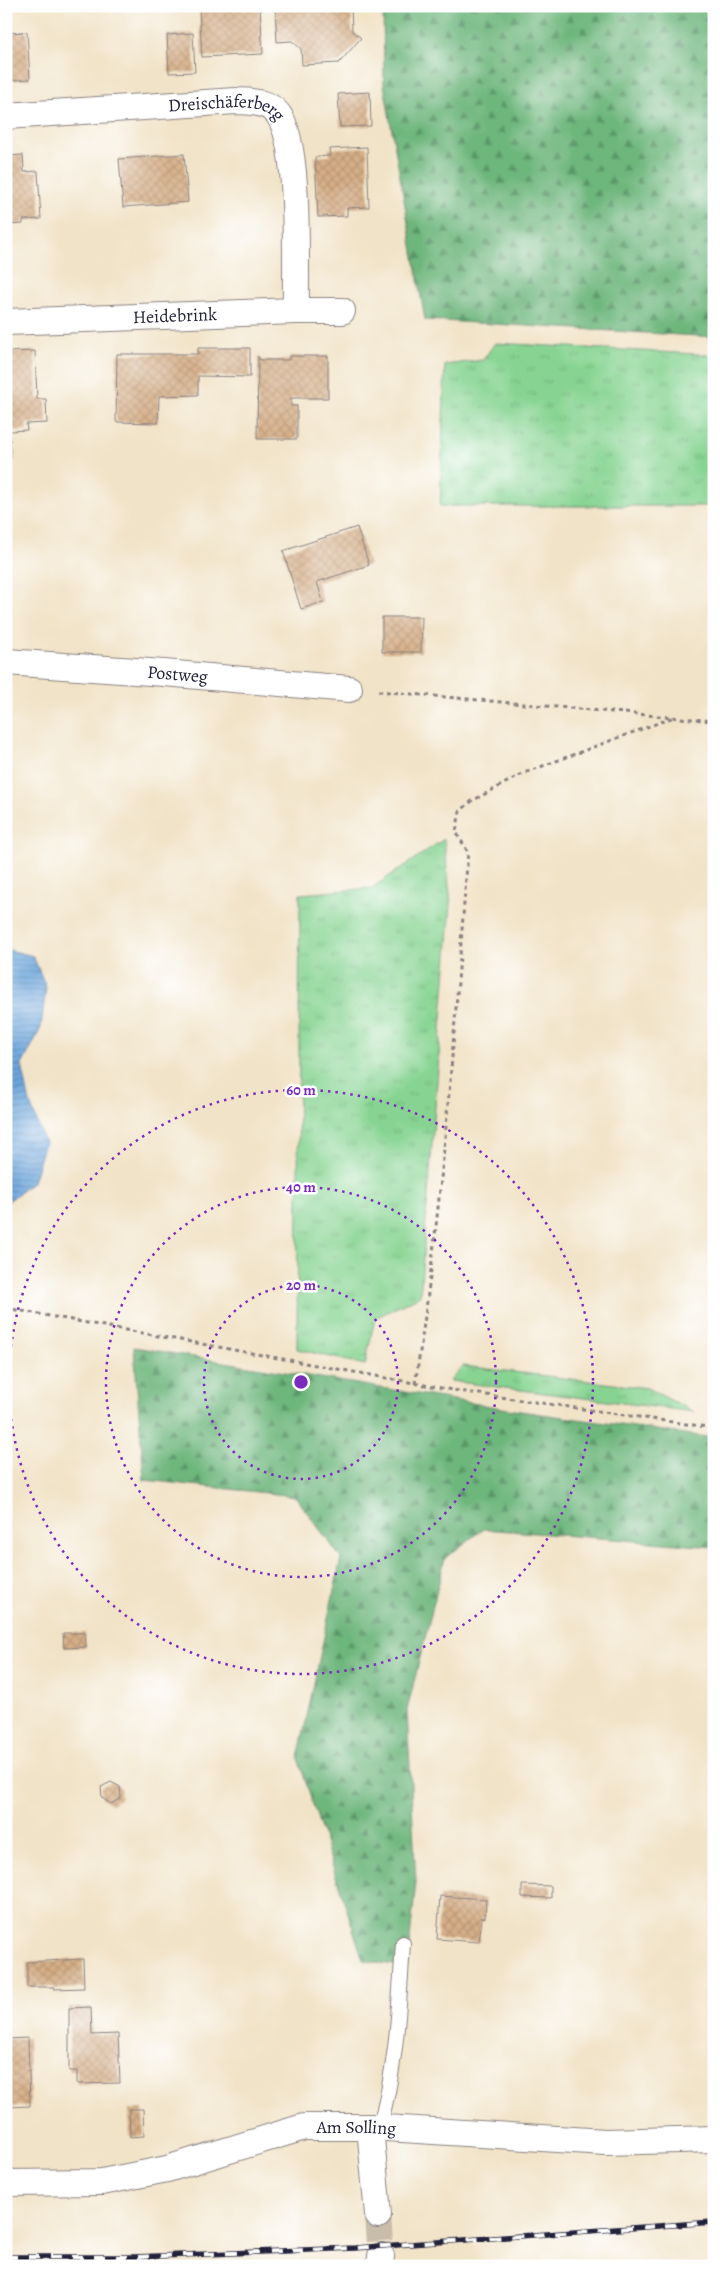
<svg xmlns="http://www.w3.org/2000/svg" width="720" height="2272" viewBox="0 0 720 2272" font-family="Alegreya,serif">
<defs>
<pattern id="grass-tufts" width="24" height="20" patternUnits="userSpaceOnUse" patternTransform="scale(1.25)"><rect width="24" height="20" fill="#87d492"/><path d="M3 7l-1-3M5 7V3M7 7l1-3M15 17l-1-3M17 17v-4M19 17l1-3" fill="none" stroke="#74b67f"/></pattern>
<pattern id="forest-firs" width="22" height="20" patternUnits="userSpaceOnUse" patternTransform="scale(1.25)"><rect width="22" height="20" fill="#6db67c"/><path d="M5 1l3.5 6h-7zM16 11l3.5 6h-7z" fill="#599467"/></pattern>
<pattern id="water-rules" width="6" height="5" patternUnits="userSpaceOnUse" patternTransform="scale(1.25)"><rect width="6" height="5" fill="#6da6dc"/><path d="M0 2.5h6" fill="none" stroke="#5987b4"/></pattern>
<pattern id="building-cross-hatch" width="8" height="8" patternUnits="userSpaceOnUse" patternTransform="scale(1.25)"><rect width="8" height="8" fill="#d6af87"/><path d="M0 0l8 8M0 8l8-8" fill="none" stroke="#b79675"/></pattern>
</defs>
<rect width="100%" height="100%" fill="#fff"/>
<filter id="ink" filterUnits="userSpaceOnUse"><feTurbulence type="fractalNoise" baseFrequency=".02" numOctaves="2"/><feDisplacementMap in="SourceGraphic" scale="10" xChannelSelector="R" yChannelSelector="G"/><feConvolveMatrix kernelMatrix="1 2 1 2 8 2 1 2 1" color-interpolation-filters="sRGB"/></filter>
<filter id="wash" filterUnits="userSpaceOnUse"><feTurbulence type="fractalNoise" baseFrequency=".0096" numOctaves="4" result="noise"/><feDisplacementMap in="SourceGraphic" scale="20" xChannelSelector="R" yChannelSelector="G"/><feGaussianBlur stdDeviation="1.12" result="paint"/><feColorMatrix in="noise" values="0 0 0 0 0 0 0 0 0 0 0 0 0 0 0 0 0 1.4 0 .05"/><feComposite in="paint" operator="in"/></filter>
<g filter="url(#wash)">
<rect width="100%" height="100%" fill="#f1e3c7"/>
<path fill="url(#grass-tufts)" stroke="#547b66" d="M495,343L714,355V506H440L445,365L483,360Z
M444,839L451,904L420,1296L375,1318L365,1365L297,1349L300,894L372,888Z
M463,1366L647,1388L694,1412L450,1381Z"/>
<path fill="url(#forest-firs)" stroke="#486c5c" d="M383,6H714V337L425,320L384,85Z
M134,1347L520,1411L714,1438V1547L483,1529L445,1558L407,1710L416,1882L407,1967L363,1960L298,1758L341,1558L295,1496L144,1480Z"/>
<path fill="url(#water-rules)" stroke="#48648c" d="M6,949L33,956L46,987L41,1028L22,1065L30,1103L45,1143L33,1182L6,1203Z"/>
<g id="blocks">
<path fill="url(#building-cross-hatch)" d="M260,6L263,54L202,57L199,8Z
M275,6H351L352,31L361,38L339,63L302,65L301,49L292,41L277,42Z
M27,32L30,79L6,81V33Z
M193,33L195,72L169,73L167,35Z
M370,92L371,126L340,127L338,94Z
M367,147L369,207L347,208V216L318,217L315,157L330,156L329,149Z
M184,154L188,202L123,207L119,159Z
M23,155L24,172L38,171L41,219L23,220V224L6,225V156Z
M198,348H250V377L198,376V395L159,396L158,423L116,422L117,354H198Z
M35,351L37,399H46L47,423L26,424L27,430L10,431L11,458H10L9,453L6,454V352Z
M258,356L260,360H289V356H328V398H291V406H297V439H257Z
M357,527L369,565L317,582L323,602L301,609L283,551Z
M382,617H422L421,652H382Z
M63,1633H85L86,1647L64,1648Z
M111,1782L120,1787L121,1798L111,1804L102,1798L101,1787Z
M522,1885L551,1886V1898L522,1897Z
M440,1896L486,1899L485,1918L482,1917L479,1942L437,1939Z
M83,1959L84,1988L54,1989V1987H27V1962Z
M91,2007L92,2035L118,2034L120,2083L77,2084V2071H69V2008Z
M28,2038L30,2106L6,2107V2039Z
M129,2109H143L144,2136L130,2137Z"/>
</g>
</g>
<g filter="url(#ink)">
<use href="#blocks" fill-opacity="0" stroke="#8a8281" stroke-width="1"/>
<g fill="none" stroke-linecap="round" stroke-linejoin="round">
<path stroke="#c8bcab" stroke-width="26" stroke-dasharray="26 13" stroke-linecap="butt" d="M378,2215L381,2256"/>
<g stroke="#8a8281" stroke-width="16">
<path id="lane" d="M379,2128C397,2068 399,2005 403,1943"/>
</g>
<g stroke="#8a8281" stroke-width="28">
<g id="street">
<path id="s1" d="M6,116L236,101C250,102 268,101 278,114C301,143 295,270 296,311"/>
<path id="s2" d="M6,322L296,311H342"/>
<path id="s3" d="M6,662L164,673L349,689"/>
<path d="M370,2127L378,2215"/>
<path id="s4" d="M6,2183L102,2182L167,2169L304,2127H370L605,2142L714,2139"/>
<path d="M380,2266L381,2256"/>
</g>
</g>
<path stroke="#8a8281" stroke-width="3" stroke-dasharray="4 4" stroke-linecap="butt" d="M378,691L714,721
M6,1308L452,1390L714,1428
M415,1384C443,1208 454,1029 468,852L456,832L460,811L472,801L524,773L674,717"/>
<use href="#lane" stroke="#fff" stroke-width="14"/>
<use href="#street" stroke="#fff" stroke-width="26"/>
<g stroke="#22223b" stroke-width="5.5">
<path id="rail" d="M6,2257H135L355,2248L714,2222"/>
</g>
<use href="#rail" stroke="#fff" stroke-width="4" stroke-dasharray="11" stroke-linecap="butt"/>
</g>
</g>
<g fill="none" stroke="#7b2cbf" stroke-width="2.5" stroke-dasharray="2.5 5">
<circle cx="301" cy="1382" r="97"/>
<circle cx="301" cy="1382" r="195"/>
<circle cx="301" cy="1382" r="292"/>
</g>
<g text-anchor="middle" stroke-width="5" stroke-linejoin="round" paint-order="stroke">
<g font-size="18" fill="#22223b" stroke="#fff">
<text dy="6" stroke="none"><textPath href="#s1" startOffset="222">Dreischäferberg</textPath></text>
<text dy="6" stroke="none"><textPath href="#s2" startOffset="169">Heidebrink</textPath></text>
<text dy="6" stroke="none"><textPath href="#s3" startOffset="172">Postweg</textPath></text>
<text dy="6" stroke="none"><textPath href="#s4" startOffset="358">Am Solling</textPath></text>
</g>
</g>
<circle cx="301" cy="1382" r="8" fill="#7b2cbf" stroke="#fff" stroke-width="2.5"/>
<g font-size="15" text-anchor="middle" font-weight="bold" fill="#7b2cbf" stroke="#fff" stroke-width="5" stroke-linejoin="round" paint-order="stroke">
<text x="301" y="1095">60 m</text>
<text x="301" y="1192">40 m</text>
<text x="301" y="1290">20 m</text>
</g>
<rect width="720" height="2272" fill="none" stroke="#fff" stroke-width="25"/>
</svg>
